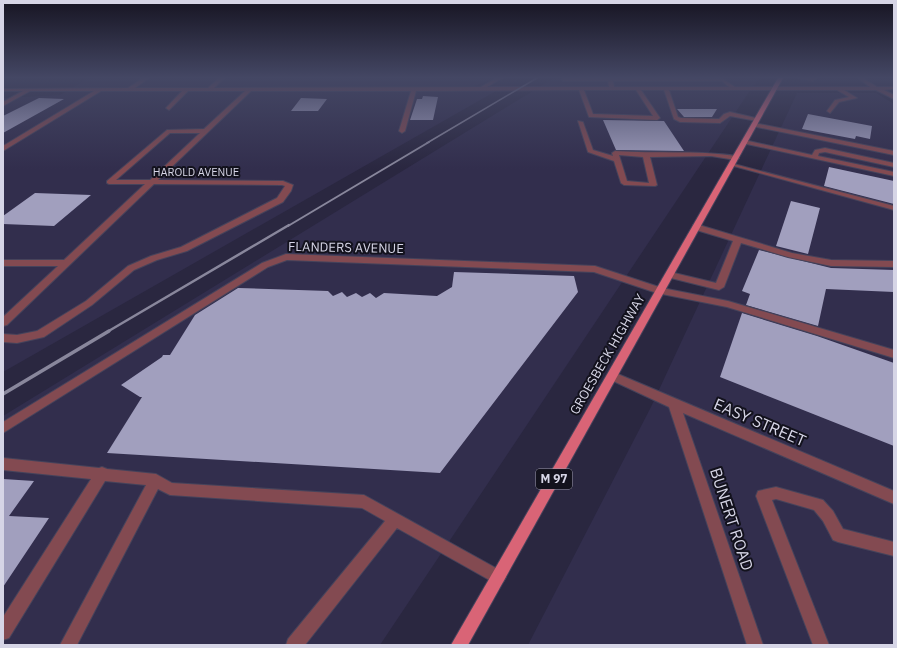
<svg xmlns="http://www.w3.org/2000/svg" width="897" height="648" viewBox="0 0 897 648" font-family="'IBM Plex Sans',sans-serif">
<rect width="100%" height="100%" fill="#2a2740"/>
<path fill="#322e4d" d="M89,78H494L475,86L474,91H496L3,372V98L60,95Z
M554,78H760L749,92L380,645H3V416Z
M802,78H894V83H799Z
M797,93H876L894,104V645H528L651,407Z"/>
<path fill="#a19fbe" d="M423,96L438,97L433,120H410L417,99H422Z
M39,98L64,99L3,133V116Z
M301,98L327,99L318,111H291Z
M677,109H717L712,117H684Z
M808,114L872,126L870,139L856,136L855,139L802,129Z
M603,120L664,121L684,151L616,150Z
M829,167L894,181V204L824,186Z
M35,193L91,195L54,226L3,224V216Z
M791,201L820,208L808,254L776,246Z
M759,250L831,268L894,270V292L826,289L818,326L746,305L750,294L742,291Z
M454,272L574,276L578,292L440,473L107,453L142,397H140L121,385L162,357L163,355H170L195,315L238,288L328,291L333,296L342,292L347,297L356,293L362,297L370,293L376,298L384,293L437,296L452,287Z
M742,313L817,336L894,363V446L720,377Z
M3,479L34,481L9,516L49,518L3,587Z"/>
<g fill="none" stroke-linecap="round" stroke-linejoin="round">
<g stroke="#46435b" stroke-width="2">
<path id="minor" d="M143,78H149L135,88H208L219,78H224L214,88L481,87L496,78H502L487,87H609L608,81H564L562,80L563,78L723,79L735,87H870L858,78H863L877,87H894V89L884,90L894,95V99L876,90H844L857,98L839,102L830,113L827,111L835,100L849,97L837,90H669L678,117L681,118L719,119L724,114L730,112L760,119L757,121L730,116L720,123L680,122L674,119L664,90H641L660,118L657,120L589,117L579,90L416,91L405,131L402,133L399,131L411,91H251L158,180L283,181L293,185L291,191L283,202L187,251L157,260L134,270L92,305L44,337L17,343L3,342V334L17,335L37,331L86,301L128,266L151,256L181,247L277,198L285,186L282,185L154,184L7,325L3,326V317L58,266H3V260H64L145,184H109L107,183V181L167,130L204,129L245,91H188L169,110L166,108L167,107L182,91H101L3,151V146L94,91H30L3,106V102L23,91H3V89L128,88ZM613,81H722L729,87H614ZM584,90H636L653,116L593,114ZM170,133H200L150,180H116Z
M799,78H816L813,81Z
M578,121L583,122L593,150L613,156L612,153L615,151C655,154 696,150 736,156L739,158L736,160L711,156L650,157L657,185L655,186L624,185L621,183L614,161L588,152ZM619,155L643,157L649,183L627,181Z
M754,123L894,151V155L752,126V124Z
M744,140L812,155L815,150L825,148L894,163V167L825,152L819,153L818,156L894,172V176L742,143V141Z
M730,163L894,206V210L730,165Z
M693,225H699L792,253L831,260L894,261V267L831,266L788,257L741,243L724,287L719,290L667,277L666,275L670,272L716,283L733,241L693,229Z
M286,254L595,266L662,288L728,301L894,350V358L727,307L657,293L594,272L287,260L268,267L3,433V422L262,263Z
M613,372L894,491V504L683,413L763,645H747L669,407L609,379L607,376L609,373Z
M3,458L99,468L102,467L107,469L156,474L172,483L364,495L503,572L506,577L503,582L498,585L493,582L397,528L305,645H286L288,639L385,521L362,508L170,495L158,489L77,645H60L146,485L105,481L9,638L3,640V617L91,479L3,470Z
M776,487L823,500L833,511L843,529L894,542V556L838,542L833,540L823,521L814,510L776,499L772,500L829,645H813L756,496L758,491Z"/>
</g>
<g stroke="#46435b" stroke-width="2">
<path id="major" d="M778,78H783L468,645H451Z"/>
</g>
<use href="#minor" fill="#834a51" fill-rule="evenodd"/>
<use href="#major" fill="#d96476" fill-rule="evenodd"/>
<path stroke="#89879c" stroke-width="1.5" d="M427,143L537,78"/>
<path stroke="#89879c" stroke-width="2" d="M288,226L429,142"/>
<path stroke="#89879c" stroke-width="2.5" d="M107,332L289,225"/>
<path stroke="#89879c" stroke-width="3.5" d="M3,394L109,331"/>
</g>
<linearGradient id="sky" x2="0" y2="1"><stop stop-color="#171523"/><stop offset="0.46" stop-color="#444764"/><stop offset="1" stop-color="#444764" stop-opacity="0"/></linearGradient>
<rect width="897" height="169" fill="url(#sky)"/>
<g text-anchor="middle" stroke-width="4" stroke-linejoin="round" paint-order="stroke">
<g font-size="11" fill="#d6d5e6" stroke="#13121d">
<text x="196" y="176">HAROLD AVENUE</text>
</g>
<rect fill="#13121d" stroke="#9c9aaa" stroke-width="1" x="536" y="469" width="36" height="20" rx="3"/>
<g font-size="12" font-weight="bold" fill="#d6d5e6">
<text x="554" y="483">M 97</text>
</g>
<g font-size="13" fill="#d6d5e6" stroke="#13121d">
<text transform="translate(346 247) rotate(1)" y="5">FLANDERS AVENUE</text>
<text transform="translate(607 354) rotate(-60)" y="5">GROESBECK HIGHWAY</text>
</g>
<g font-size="16" fill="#d6d5e6" stroke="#13121d">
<text transform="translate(760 422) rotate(23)" y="6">EASY STREET</text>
<text transform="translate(732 519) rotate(72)" y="6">BUNERT ROAD</text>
</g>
</g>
<rect width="897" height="648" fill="none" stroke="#d6d5e6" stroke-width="8"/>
</svg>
